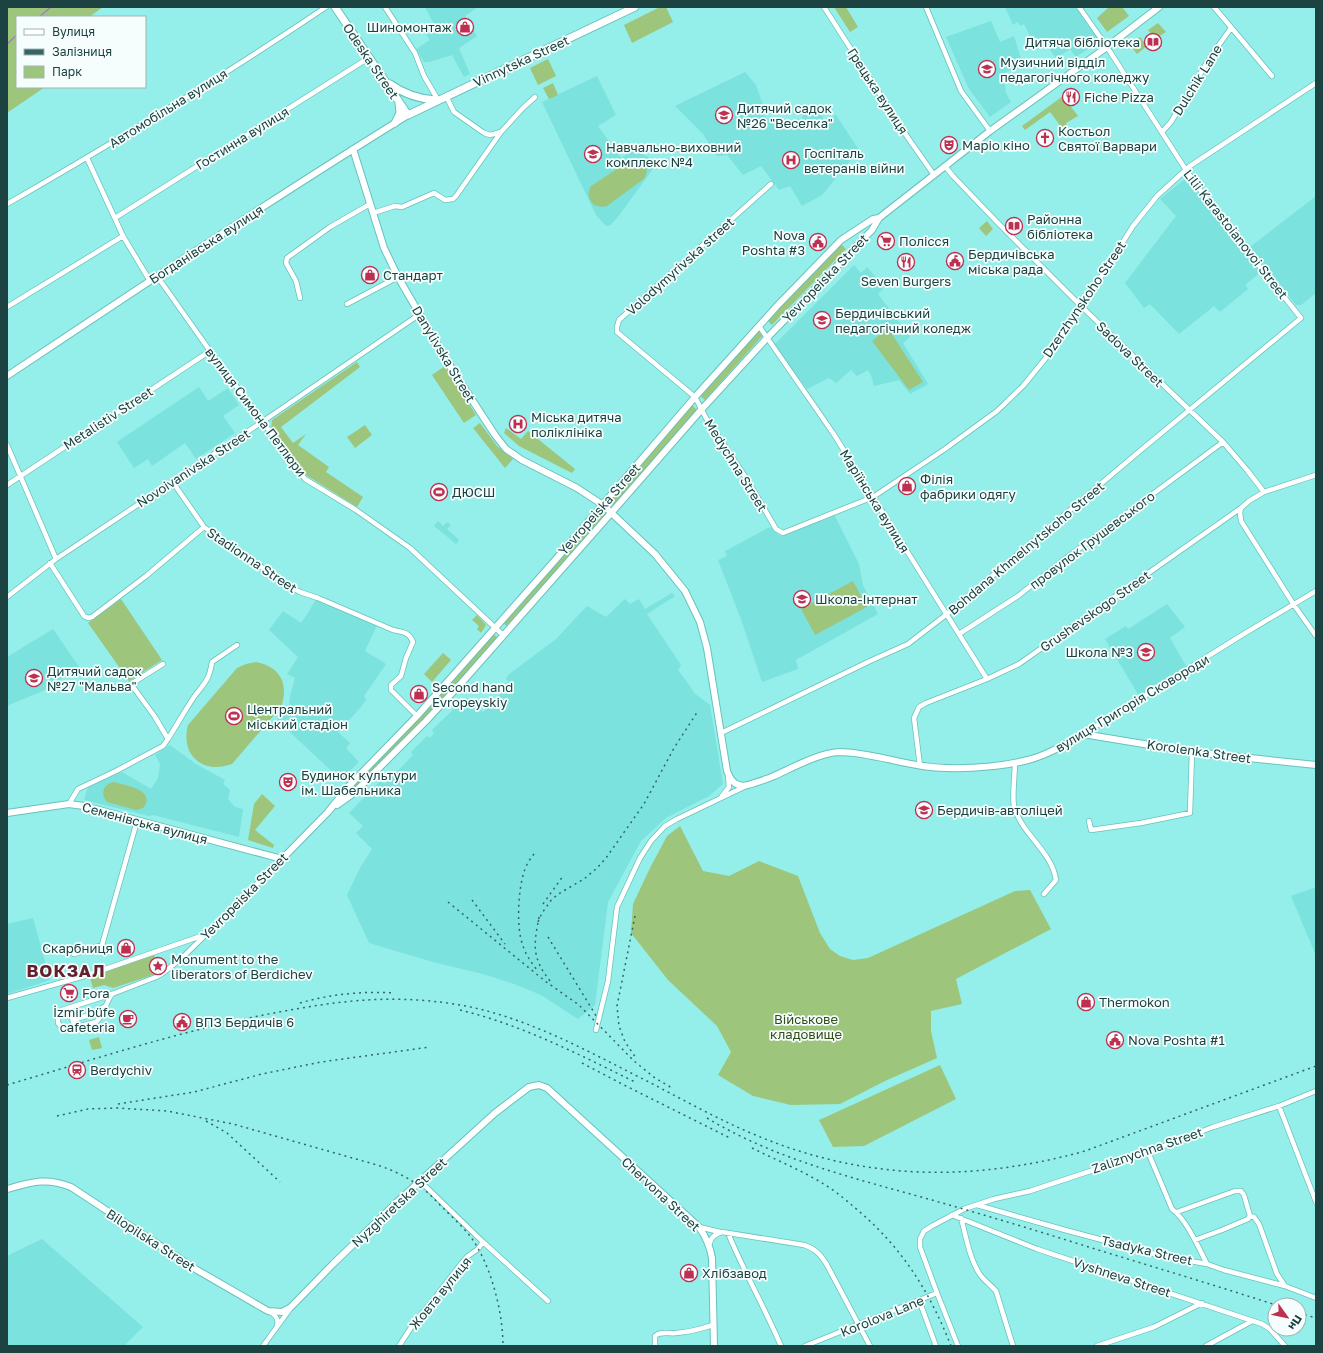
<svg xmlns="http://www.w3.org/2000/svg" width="1323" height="1353" viewBox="0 0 1323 1353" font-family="'Golos Text',sans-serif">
<rect width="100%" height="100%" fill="#94eee9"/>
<path fill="#7ce2dd" d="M425,7H478L465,16L477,36L459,48L470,74L464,77L452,55L429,62H424L416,49L430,40L424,31L434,24Z
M1005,7H1075L1100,41L1076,57L1070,49L1056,59L1046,43L1037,50L1024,24L1020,26L1018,22L1013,25Z
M991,21L1000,42L1014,36L1023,65L1004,73L1006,93L1011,102L990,117L969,89L946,37Z
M745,72L756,85L763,105L759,109L770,122L780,129L796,130L797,119L802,120L803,114L821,112L824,122L836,115L859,150L822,195L802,206L790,186L779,190L761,166L743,175L727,155L717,156L703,134L675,106Z
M597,76L616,115L598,126L621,158L634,150L658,162L620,214L611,225L606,226L596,215L542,102Z
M1186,178L1261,272L1245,285L1248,289L1220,312L1214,306L1179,334L1150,304L1144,308L1125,283L1176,216L1160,199Z
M1316,196V293L1301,305H1296L1250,247Z
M854,265L861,273L867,267L875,276L883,289L878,294L910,337L903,343L928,384L910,394L899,380L874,386L871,375L868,370L857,376L851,370L836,383L829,378L807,389L774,345Z
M199,387L208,401L228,388L239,405L223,416L235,433L196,459L185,443L152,466L148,459L134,468L117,442Z
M834,514L859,564L863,585L878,614L796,660L798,669L762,682L742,622L718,560L727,556L725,551L770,527L780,536Z
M438,521L443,526L447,522L451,525L447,529L459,540L456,544L434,526Z
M672,593L675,596L647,614L681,665L678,670L690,686L694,693L710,705L723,784L709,796L666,818L641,841L608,902L595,1005L578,1019L541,995L514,984L483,974L433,962L369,943L347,895L361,866L372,849L356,833L363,826L349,813L380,781L385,784L413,755L411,752L427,736L430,738L434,733L432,730L466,697L483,712L507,687L505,684L509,681L506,679L508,675L556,639L587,606L606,617L625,599L630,604L639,599L645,609Z
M316,599L377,625L365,651L386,664L364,696L366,700L360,708L338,732L350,743L346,748L359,762L341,780L277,720L289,706L290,696L295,678L287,674L298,657L269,630L283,611L301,623L308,613Z
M1167,604L1185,627L1170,638L1186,666L1139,696L1105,639L1126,626L1128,629Z
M53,629L79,667L45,690L7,706V657Z
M170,745L196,764L225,780L223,784L230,790L228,799L235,807L243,809L239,837L153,815L149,816L84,800L88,787L122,772L151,789L158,778L160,764L155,755Z
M1316,887V956L1291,896Z
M33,918L50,980L7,994V924Z
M42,1239L143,1327L126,1344L127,1346H7V1256Z"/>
<path fill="#9dc67c" d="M7,7H103L89,17H17V87H45L7,113Z
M660,7H666L673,22L632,43L624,25Z
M834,7H846L858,27L850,32Z
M1109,7H1122L1129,16L1107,32L1097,18Z
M1158,23L1166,32L1155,39L1148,30Z
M1140,37L1147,46L1137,54L1130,45Z
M548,59L556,76L538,85L530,68Z
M553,83L558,95L549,99L543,88Z
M1063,96L1078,116L1066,123L1068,131L1065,132L1050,112L1025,130L1022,126Z
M632,159L641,160L644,163L647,170L645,178L607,206L602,207L594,205C588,199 587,193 591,186Z
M987,221L993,229L986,236L979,228Z
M841,244L846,249L772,325L767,320Z
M888,328L923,382L909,390L872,341Z
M758,330L763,335L705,400L699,395Z
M357,362L360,367L281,427L293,443L306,434L298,445L329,467L326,472L363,497L357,507L306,475L271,428L272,420Z
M445,366L476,415L464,423L432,375Z
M691,404L697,410L614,506L608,502Z
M480,423L497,446L513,459L505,468L473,428Z
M365,425L372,435L355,448L347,437Z
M506,428L521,439L528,431L575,469L572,473L519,446L504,433Z
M601,511L606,515L507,626L503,623Z
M853,581L867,607L815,635L801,609Z
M121,599L162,660L129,681L88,623Z
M477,615L486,625L481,633L477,629L479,626L472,620Z
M493,634L498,638L440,703L356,788L352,785Z
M443,653L451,660L432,682L424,674Z
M256,662C281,667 289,684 281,707L232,764C203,775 180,755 188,725L237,668L246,664Z
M114,782C124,785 151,789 146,803C145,808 141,809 136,810L107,802C100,794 103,784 114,782Z
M262,794L275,806L255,830L274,845L273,848L248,840L254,804Z
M680,826L703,871L729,876L759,861L798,876L820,933L830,949L840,956L853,960L868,958L1015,891L1030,890L1051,929L956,979L962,1004L931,1011V1031L937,1058L885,1081L840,1104L791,1105L753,1096L718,1075L731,1052L717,1026L668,980L631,933L633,904L650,868L667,836Z
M154,955L159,973L113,988L104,985L93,988L90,977Z
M99,1037L102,1048L92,1050L89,1040Z
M940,1065L956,1099L864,1146L833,1147L819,1120Z"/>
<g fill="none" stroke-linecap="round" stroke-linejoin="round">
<path stroke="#a87cc3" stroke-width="1.5" d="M39,17L51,7
M7,44L17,35"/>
<g stroke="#68c1bd" stroke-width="6">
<path id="street" d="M385,7L415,53L424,76L438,100
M824,7L906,135L934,175
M926,7L961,91L990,131
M1214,7L1272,76
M446,96L454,112L484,133L490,135L501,132
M1162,132L1171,122L1211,56L1231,28
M87,158L123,236L150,281
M945,166L953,176L997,222L1082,307L1223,442L1247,470L1264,492
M771,184L619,320L617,327V332L695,397L706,418L748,481L776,529L783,533L873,497L945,449L997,411L1023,386L1045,359L1082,307L1133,226L1157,196L1190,166L1316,83
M7,204C115,142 222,77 326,7
M373,213L395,206L402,207L434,193L445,200L453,199L456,196L501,132L522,109L535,97
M115,218L370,57
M157,276L210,351L305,479L356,510L410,548L503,635
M300,298L296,281L286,263L287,258L330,227L370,204
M347,304L398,277
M7,307L123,236
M759,326L833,433L987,679
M7,445L56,559
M172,481L204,527
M7,485L210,351
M1241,508L1240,513L1241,521L1294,605L1316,636
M50,563L84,616L88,618L92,617L146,576L204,527L289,586L300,592L318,598L393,630C403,632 409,632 413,642L406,658L401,676L391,685V690L417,716
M7,597L56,559L262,422L420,314
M959,634L1018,596L1061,562L1223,442
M721,733L870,661L908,644L947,614L1141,450L1301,318L1213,208L1186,170L1107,47L1079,7
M1083,734L1242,635L1316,591
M168,739C177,725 185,710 194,697C205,682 209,681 212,662L237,645
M1015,762C1015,773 1012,797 1014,806C1021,834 1052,851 1056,880L1044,894
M920,766L914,718L919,707L926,703L987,679L1019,664L1241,508L1249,501L1264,492L1316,475
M722,796L729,787L728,776
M69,804L78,789L116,771L163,746L168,739L155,717L131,684L163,664
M1089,821L1091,830L1141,823L1190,813L1192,752
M74,954L102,945L137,821
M112,994C106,1002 104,1015 96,1022L66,1030L63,1029L58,1023V1016L62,1010L112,994L156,977L163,973L184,956L282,859
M7,998L88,975L204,935
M69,1008L75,1028
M73,1020L96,1013L104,1007
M596,1030L608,981L617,907L640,858L651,841L665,826L677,819L746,786
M1279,1106L1316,1202
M1148,1152L1172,1209C1186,1219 1199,1248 1207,1264
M421,1182L483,1242L548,1301
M977,1205L1065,1230L1162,1256L1207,1264L1224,1270L1285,1286L1316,1298
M1177,1212L1235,1191H1241L1244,1195L1250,1216L1248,1219L1222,1230L1195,1240
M952,1215L1037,1249L1262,1324L1270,1329L1285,1346
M1250,1216L1254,1217L1259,1224L1277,1274L1285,1286
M961,1218C966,1236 969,1257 979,1273C983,1280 990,1284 996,1291L1013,1346
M699,1227L720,1232
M728,1233C744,1272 765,1308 781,1346
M709,1245C711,1237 715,1234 722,1232L804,1245C816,1249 821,1255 827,1265L870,1346
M919,1300L936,1346
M270,1312C276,1315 279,1319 277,1327
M263,1346L290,1309
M399,1346L414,1323L431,1303L461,1264L468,1256L478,1249L483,1242
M655,1346V1336C660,1331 668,1334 676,1333C689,1332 701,1329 713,1325
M805,1346L937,1293
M958,1346L937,1293L920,1247V1239L924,1231L932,1226L964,1209L994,1199L1030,1191L1148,1152L1213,1127L1279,1106L1316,1091
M1097,1346L1154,1327L1202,1303
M1206,1346L1252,1321"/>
</g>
<g stroke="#68c1bd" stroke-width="8">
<path id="secondary" d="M353,149L384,248L398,277L448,363L495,435L506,449L522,460L577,488L603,505L655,554L685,591L700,622L707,648L727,771C731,781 736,788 748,785C757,782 765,780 774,776C792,768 819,753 839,752C865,752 891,761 917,765C949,771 996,768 1028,760C1048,755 1065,744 1083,734L1192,752L1316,765
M7,376C139,288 272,199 408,115
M337,805L354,793L426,721L465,679L612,512L701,410L767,338L872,230L879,218
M7,813L69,804L84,806L282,859L328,812L349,786L417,716L457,671L557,558L695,397L777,306L841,240L873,219L879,218L990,131L1107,47L1159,7
M7,1189C32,1182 46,1177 71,1187L197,1270L268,1311L282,1312L291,1307L333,1264L396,1203L495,1113L529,1087L539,1085L547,1088L699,1227C706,1237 710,1246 712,1258L714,1346"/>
</g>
<g stroke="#68c1bd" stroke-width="9">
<path id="primary" d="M335,7L408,115L635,7
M390,84C404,94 418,99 436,100
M395,123L400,113L399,103"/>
</g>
<use href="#street" stroke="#fff" stroke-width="4.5"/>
<use href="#secondary" stroke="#fff" stroke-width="6"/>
<use href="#primary" stroke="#fff" stroke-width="7"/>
<path stroke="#356664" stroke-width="1.5" stroke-dasharray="2 4" stroke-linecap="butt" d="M534,854C530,859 526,865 524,872C518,891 516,928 523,946C526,955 531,962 537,970
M472,900L505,944
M448,902L545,981L579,1005L634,1061L655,1078L672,1088
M543,904L563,876
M635,916L617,1006L619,1026L625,1042L636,1058
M539,917C534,944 531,957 550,981
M538,922L542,913L552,899L560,893L584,879L597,868L606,858L644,804L674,748L698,711
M548,937L598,1019
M300,1003C331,994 363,991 395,993
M460,1010C522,1025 578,1054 635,1082
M582,1063L622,1084L730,1138
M7,1085C95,1059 183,1030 274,1013C337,1001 389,994 454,1004C519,1014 578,1046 637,1076C677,1096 716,1119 758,1136C866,1181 973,1182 1085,1151L1316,1066
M118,1104L194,1092L262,1074L321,1062L430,1047
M57,1116L88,1109L117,1108L167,1111L233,1124L377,1165C393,1170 407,1177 421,1187C429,1193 436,1201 443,1208C452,1217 462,1226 470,1236C491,1264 503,1312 503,1346
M707,1118C785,1165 876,1183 963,1209C1012,1223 1060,1238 1108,1253C1164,1270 1220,1287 1276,1305
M206,1121L227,1133L280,1182
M752,1148C778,1161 806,1172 830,1188C839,1194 847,1201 854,1207C901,1246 929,1290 951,1346
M1299,1313L1316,1318"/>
</g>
<defs>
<g id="shop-ring" transform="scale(0.9)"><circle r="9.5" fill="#f6fefd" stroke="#bf2f52" stroke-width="1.5"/><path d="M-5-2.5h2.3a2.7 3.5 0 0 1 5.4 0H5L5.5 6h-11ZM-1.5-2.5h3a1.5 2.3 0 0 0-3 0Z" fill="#bf2f52"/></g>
<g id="library-ring" transform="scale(0.9)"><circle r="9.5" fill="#f6fefd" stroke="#bf2f52" stroke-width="1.5"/><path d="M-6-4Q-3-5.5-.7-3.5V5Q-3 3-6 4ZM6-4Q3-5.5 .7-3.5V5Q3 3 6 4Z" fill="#bf2f52"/></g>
<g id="university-ring" transform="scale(0.9)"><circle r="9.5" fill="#f6fefd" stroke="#bf2f52" stroke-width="1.5"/><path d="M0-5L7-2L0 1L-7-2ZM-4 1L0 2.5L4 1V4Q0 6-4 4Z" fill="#bf2f52"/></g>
<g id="restaurant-ring" transform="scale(0.9)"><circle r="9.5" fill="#f6fefd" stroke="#bf2f52" stroke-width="1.5"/><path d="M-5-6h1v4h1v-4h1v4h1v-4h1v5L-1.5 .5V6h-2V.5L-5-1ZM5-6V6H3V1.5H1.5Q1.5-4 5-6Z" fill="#bf2f52"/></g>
<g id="school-ring" transform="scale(0.9)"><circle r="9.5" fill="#f6fefd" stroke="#bf2f52" stroke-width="1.5"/><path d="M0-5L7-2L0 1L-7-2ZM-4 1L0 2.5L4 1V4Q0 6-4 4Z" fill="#bf2f52"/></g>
<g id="church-ring" transform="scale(0.9)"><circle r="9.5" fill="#f6fefd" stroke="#bf2f52" stroke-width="1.5"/><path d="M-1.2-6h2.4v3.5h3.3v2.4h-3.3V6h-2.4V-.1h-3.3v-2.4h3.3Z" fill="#bf2f52"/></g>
<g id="theatre-ring" transform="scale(0.9)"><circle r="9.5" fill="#f6fefd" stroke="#bf2f52" stroke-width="1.5"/><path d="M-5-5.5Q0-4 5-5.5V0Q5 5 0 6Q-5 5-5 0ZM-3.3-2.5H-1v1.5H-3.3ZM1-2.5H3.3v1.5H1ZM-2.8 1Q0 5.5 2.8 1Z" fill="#bf2f52"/></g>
<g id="hospital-ring" transform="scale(0.9)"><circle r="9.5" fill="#f6fefd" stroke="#bf2f52" stroke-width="1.5"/><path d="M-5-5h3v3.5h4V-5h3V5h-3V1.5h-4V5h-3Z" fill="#bf2f52"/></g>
<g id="supermarket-ring" transform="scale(0.9)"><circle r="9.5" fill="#f6fefd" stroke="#bf2f52" stroke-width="1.5"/><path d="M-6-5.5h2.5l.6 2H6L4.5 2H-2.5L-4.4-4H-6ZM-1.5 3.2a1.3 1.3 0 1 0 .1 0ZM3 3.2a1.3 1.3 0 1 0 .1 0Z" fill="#bf2f52"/></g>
<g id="civic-ring" transform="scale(0.9)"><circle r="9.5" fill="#f6fefd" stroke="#bf2f52" stroke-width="1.5"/><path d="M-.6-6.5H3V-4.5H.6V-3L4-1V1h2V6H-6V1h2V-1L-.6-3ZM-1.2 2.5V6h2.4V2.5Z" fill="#bf2f52"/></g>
<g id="stadium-ring" transform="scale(0.9)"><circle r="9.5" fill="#f6fefd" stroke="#bf2f52" stroke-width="1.5"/><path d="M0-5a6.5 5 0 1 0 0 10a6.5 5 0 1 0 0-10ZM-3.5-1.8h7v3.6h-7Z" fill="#bf2f52"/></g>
<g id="sight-ring" transform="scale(0.9)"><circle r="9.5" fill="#f6fefd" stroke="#bf2f52" stroke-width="1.5"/><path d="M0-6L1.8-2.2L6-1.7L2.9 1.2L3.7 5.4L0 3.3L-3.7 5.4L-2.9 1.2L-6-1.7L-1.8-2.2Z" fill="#bf2f52"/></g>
<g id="cafe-ring" transform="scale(0.9)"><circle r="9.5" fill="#f6fefd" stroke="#bf2f52" stroke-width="1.5"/><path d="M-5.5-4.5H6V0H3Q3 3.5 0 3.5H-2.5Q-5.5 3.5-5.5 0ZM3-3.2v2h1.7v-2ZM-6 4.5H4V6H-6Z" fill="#bf2f52"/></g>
<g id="station-ring" transform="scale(0.9)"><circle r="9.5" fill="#f6fefd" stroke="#bf2f52" stroke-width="1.5"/><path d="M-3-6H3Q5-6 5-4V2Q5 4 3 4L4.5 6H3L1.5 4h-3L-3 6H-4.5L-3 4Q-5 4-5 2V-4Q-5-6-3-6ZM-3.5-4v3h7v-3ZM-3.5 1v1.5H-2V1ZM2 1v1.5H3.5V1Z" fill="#bf2f52"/></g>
</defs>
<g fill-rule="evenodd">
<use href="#shop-ring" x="465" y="27"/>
<use href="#library-ring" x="1153" y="42"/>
<use href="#university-ring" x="987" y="69"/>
<use href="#restaurant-ring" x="1071" y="97"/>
<use href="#school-ring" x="724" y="115"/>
<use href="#church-ring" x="1045" y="138"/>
<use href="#theatre-ring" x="949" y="145"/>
<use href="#school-ring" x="593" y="154"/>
<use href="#hospital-ring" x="791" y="160"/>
<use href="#library-ring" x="1014" y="226"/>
<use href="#supermarket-ring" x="886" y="241"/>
<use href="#civic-ring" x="818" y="242"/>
<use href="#civic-ring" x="955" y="261"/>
<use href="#restaurant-ring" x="906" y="262"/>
<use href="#shop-ring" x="370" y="275"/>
<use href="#university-ring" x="822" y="320"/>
<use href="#hospital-ring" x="518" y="424"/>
<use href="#shop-ring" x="907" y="486"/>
<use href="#stadium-ring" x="439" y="492"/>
<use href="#school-ring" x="802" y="599"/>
<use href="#school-ring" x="1146" y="652"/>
<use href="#school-ring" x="34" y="678"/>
<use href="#shop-ring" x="419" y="694"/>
<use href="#stadium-ring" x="234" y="716"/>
<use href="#theatre-ring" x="288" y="782"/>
<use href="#school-ring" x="924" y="810"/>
<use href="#shop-ring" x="126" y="948"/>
<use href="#sight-ring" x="158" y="966"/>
<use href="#supermarket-ring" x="69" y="993"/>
<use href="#shop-ring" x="1086" y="1002"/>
<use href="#cafe-ring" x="128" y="1019"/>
<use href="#civic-ring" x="182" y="1022"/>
<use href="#civic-ring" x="1115" y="1040"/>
<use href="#station-ring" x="77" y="1070"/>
<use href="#shop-ring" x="689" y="1273"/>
</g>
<g text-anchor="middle" stroke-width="3.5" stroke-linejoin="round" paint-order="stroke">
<g font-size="13" fill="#1c4241" stroke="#f6fefd" text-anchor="start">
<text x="452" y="32" text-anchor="end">Шиномонтаж</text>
<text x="1140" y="47" text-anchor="end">Дитяча бібліотека</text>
<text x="1000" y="67">Музичний відділ<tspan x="1000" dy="15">педагогічного коледжу</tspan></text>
<text x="1084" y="102">Fiche Pizza</text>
<text x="737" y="113">Дитячий садок<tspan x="737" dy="15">№26 "Веселка"</tspan></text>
<text x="1058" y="136">Костьол<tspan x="1058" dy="15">Святої Варвари</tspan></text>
<text x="962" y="150">Маріо кіно</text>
<text x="606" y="152">Навчально-виховний<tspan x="606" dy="15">комплекс №4</tspan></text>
<text x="804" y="158">Госпіталь<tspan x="804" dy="15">ветеранів війни</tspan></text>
<text x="1027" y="224">Районна<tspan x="1027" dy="15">бібліотека</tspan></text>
<text x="805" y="240" text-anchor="end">Nova<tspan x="805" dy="15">Poshta #3</tspan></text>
<text x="899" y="246">Полісся</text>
<text x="968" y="259">Бердичівська<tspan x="968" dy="15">міська рада</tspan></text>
<text x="383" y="280">Стандарт</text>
<text x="906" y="286" text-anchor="middle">Seven Burgers</text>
<text x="835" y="318">Бердичівський<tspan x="835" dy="15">педагогічний коледж</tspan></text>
<text x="531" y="422">Міська дитяча<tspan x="531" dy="15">поліклініка</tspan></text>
<text x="920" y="484">Філія<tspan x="920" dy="15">фабрики одягу</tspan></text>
<text x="452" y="497">ДЮСШ</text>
<text x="815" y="604">Школа-Інтернат</text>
<text x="1133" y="657" text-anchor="end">Школа №3</text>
<text x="47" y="676">Дитячий садок<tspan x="47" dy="15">№27 "Мальва"</tspan></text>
<text x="432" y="692">Second hand<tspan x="432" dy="15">Evropeyskiy</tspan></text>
<text x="247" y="714">Центральний<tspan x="247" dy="15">міський стадіон</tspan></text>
<text x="301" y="780">Будинок культури<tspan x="301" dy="15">ім. Шабельника</tspan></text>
<text x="937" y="815">Бердичів-автоліцей</text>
<text x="113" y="953" text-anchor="end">Скарбниця</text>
<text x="171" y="964">Monument to the<tspan x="171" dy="15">liberators of Berdichev</tspan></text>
<text x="82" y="998">Fora</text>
<text x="1099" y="1007">Thermokon</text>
<text x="115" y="1017" text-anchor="end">İzmir büfe<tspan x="115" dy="15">cafeteria</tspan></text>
<text x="195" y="1027">ВПЗ Бердичів 6</text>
<text x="1128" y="1045">Nova Poshta #1</text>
<text x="90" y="1075">Berdychiv</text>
<text x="702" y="1278">Хлібзавод</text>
</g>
<g font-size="13" fill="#1c4241" stroke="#f6fefd">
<text transform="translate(371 61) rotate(56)" y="5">Odeska Street</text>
<text transform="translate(521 61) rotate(-25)" y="5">Vinnytska Street</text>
<text transform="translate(1197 80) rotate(-58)" y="5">Dulchik Lane</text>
<text transform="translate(878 91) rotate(57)" y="5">Грецька вулиця</text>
<text transform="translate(168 108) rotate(-32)" y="5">Автомобільна вулиця</text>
<text transform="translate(242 138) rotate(-32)" y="5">Гостинна вулиця</text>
<text transform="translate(1236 234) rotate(52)" y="5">Lilii Karastoianovoi Street</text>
<text transform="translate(206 244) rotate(-33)" y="5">Богданівська вулиця</text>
<text transform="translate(680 266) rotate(-42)" y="5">Volodymyrivska street</text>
<text transform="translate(825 278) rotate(-46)" y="5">Yevropeiska Street</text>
<text transform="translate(1084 299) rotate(-56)" y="5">Dzerzhynskoho Street</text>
<text transform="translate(444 354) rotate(59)" y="5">Danylivska Street</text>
<text transform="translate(1130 354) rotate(44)" y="5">Sadova Street</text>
<text transform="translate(256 412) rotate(53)" y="5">вулиця Симона Петлюри</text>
<text transform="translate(108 418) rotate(-33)" y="5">Metalistiv Street</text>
<text transform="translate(736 465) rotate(58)" y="5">Medychna Street</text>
<text transform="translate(193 468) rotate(-33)" y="5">Novoivanivska Street</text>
<text transform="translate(875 501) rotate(58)" y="5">Маріїнська вулиця</text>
<text transform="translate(599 509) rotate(-49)" y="5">Yevropeiska Street</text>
<text transform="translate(1092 540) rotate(-37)" y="5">провулок Грушевського</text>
<text transform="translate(1026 548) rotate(-40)" y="5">Bohdana Khmelnytskoho Street</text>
<text transform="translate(252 560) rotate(34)" y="5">Stadionna Street</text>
<text transform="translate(1095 611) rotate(-35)" y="5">Grushevskogo Street</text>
<text transform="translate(1132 703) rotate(-31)" y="5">вулиця Григорія Сковороди</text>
<text transform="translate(1199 751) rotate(8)" y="5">Korolenka Street</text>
<text transform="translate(145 823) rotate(15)" y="5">Семенівська вулиця</text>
<text transform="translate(244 896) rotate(-45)" y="5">Yevropeiska Street</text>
<text transform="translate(1147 1150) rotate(-19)" y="5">Zaliznychna Street</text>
<text transform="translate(661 1194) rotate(43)" y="5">Chervona Street</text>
<text transform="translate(399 1202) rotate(-43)" y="5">Nyzghiretska Street</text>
<text transform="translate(151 1240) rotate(33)" y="5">Bilopilska Street</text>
<text transform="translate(1147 1250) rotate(13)" y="5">Tsadyka Street</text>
<text transform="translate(1122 1277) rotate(18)" y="5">Vyshneva Street</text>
<text transform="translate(440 1293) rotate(-51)" y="5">Жовта вулиця</text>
<text transform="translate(882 1316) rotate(-22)" y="5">Korolova Lane</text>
</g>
<g font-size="13" fill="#324d18" stroke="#f6fefd">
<text x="806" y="1024">Військове<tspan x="806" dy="15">кладовище</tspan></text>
</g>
<g font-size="17" font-weight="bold" letter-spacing="1" fill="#641f2d" stroke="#f6fefd">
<text x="66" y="977">ВОКЗАЛ</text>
</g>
</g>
<rect width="1323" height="1353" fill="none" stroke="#1c4241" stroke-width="16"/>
<rect x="16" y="16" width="130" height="72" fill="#f6fefd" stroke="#9fb3b2"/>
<rect x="24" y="29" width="20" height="6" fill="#ffffff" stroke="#9fb3b2"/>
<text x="52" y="36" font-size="12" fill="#1c4241">Вулиця</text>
<rect x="24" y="49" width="20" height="6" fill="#356664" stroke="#9fb3b2"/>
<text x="52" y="56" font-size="12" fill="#1c4241">Залізниця</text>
<rect x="24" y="66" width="20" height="12" fill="#9dc67c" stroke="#9fb3b2"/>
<text x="52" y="76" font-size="12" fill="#1c4241">Парк</text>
<g transform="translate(1287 1317) rotate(123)"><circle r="19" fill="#f6fefd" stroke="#9fb3b2"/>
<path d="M0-3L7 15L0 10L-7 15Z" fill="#bf2f52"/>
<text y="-6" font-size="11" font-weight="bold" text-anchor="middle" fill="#1c4241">Пн</text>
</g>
</svg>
